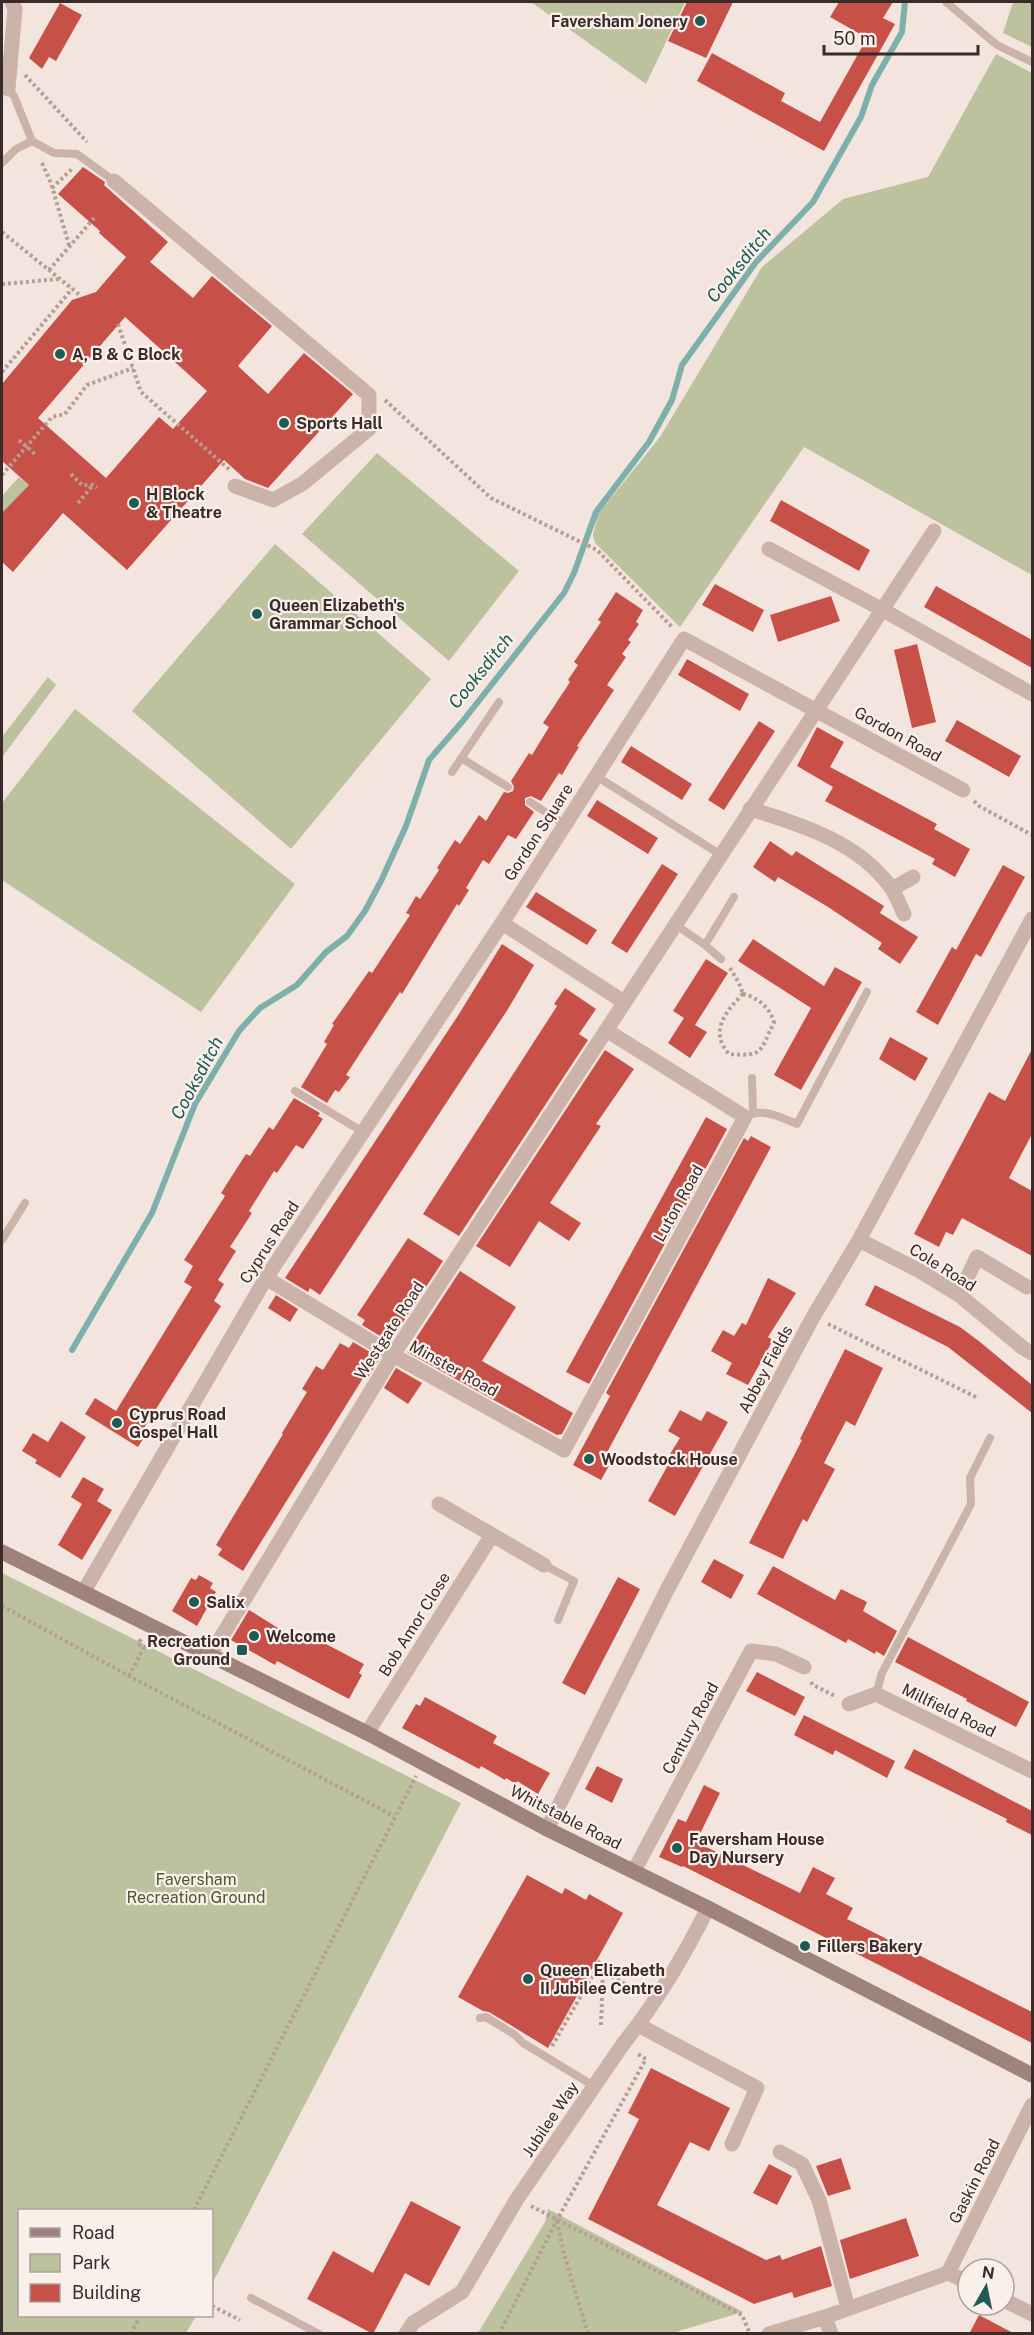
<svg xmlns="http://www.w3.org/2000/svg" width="1034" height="2335" viewBox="0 0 1034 2335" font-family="'Public Sans',sans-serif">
<rect width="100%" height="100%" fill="#f3e5de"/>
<path fill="#bcc29e" d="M531,2H685L646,84Z
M1013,2H1032V47L1003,33Z
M996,54L1032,73V575L804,447L680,627L595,543L593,535L598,514L660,437L762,267L843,199L928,177Z
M377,453L519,571L449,661L302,534Z
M19,477L29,485L2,514V496Z
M275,544L431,679L291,849L132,711Z
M48,677L56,685L3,756L2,737Z
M75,709L295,884L201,1012L2,880V803Z
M2,1573L461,1803L212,2284V2210H20V2316H196L186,2333H2Z
M548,2209L743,2312L672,2333H478L545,2222Z"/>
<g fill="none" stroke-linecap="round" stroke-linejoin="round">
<path stroke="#7db0aa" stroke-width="6" d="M72,1350L152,1213L195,1104L239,1031L260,1008L297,985L326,952L347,936L365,911L381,881L406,826L429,760L462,722L564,593L574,573L596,512L649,442L672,400L682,365L756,262L813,202L861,117L872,85L902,32L905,2"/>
</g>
<path fill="#c75148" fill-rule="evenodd" d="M687,2H733L706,58L668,41Z
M839,2H893L883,18L895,24L824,151L697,81L712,53L785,93L781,101L820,122L867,38L830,17Z
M60,3L82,15L56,61L49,57L42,69L29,58Z
M83,167L105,182L104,185L168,242L150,262L193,298L212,276L272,326L238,366L268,394L304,353L353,394L268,488L245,479L224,460L127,570L63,513L13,572L2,562V513L29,485L2,461V384L72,300L96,292L126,257L99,233L100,231L58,194ZM125,317L207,391L173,429L159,417L106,478L38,418Z
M781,500L870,550L859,571L770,521Z
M715,584L764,610L753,632L702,605Z
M936,586L1032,640V668L924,607Z
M616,592L643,610L636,622L639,624L628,640L631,642L622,654L626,657L607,685L614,690L577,746L579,747L569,763L562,775L559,773L541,801L531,796L525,798V805L534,812L516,839L508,835L489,864L483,860L466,888L469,890L459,906L457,904L402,994L400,992L346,1075L350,1077L339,1092L335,1090L327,1103L301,1087L327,1044L324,1042L334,1025L332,1024L369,971L372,973L410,915L406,913L416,896L420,899L439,870L437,868L455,840L460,844L479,815L486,821L502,795L504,792L508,793L513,791L514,787L511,781L529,753L532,755L549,727L543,723L570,682L568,680L578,665L574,662L601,622L598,620Z
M831,596L840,621L778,642L770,615Z
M917,644L936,722L912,728L894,650Z
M687,659L749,694L740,711L678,675Z
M957,720L1021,756L1009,777L945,741Z
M759,721L775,731L724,810L708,800Z
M817,727L844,742L830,767L937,824L934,829L970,849L955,877L932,864L935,859L825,801L833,787L797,766Z
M631,746L692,784L682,800L621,762Z
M597,800L658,838L648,854L587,816Z
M770,841L792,856L796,851L862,892L884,906L880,913L918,937L900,964L878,949L882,943L828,907L778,877L775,882L753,867Z
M662,864L678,874L627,953L611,943Z
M1003,865L1025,877L981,957L976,954L938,1025L916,1012L952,947L956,950Z
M536,892L597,930L587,945L526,907Z
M753,939L824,986L835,967L862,982L801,1090L774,1075L811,1008L738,961Z
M502,944L534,965L508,1009L320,1295L310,1288L308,1292L285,1278L459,1014Z
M706,959L728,973L695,1025L707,1032L690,1058L668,1043L684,1018L673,1011Z
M565,988L596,1009L579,1034L588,1040L459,1236L423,1214L557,1006L554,1004Z
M890,1037L928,1058L915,1081L879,1059Z
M1032,1049V1134L1009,1178L1032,1191V1256L962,1218L953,1235L946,1232L939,1247L914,1234L989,1092L1005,1101Z
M605,1050L634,1069L596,1124L601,1126L550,1203L581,1223L569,1241L539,1221L510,1267L476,1246Z
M294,1098L320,1113L318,1116L323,1119L303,1149L296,1145L277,1173L274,1171L249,1211L252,1213L230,1247L236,1251L218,1280L224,1284L214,1301L221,1306L144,1428L148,1431L138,1447L85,1414L95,1398L116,1411L192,1287L184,1282L193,1266L184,1260L225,1196L221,1193L246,1154L250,1156L269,1127L273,1130Z
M706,1117L727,1129L589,1384L566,1372Z
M751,1136L771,1147L603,1460L610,1464L601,1480L573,1465L610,1396L606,1393L744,1138L748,1141Z
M408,1238L443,1261L390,1342L362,1325L365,1320L357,1315Z
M460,1271L516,1307L482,1361L573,1413L562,1434L557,1435L407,1352Z
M768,1278L796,1293L768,1337L773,1340L748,1385L726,1374L732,1363L711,1351L723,1330L734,1336L742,1323L746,1325Z
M875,1285L960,1327L980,1342L1032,1385V1413L948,1347L865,1305Z
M276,1295L298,1309L290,1322L268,1308Z
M353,1342L380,1358L368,1377L365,1375L243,1571L218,1555L222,1549L216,1545L283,1434L282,1433L307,1392L302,1389L316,1366L323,1370L340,1343L349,1348Z
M845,1349L883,1368L855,1426L846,1421L824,1463L835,1469L807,1522L803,1519L783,1559L749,1543L802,1440L800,1439Z
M396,1368L422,1383L408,1404L384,1388Z
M680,1410L701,1421L707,1411L728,1422L675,1516L648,1501L673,1456L670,1454L680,1438L668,1431Z
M61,1421L86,1437L60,1478L35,1463L37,1460L22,1451L33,1433L48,1442Z
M83,1477L104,1489L97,1501L112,1510L82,1560L58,1545L82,1504L71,1497Z
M714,1559L744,1575L731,1599L701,1582Z
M773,1566L835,1600L841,1589L867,1602L863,1611L897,1631L884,1656L876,1651L875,1654L848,1639L846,1643L757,1594Z
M199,1575L213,1583L210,1588L216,1592L197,1626L172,1611L191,1578L196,1580Z
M618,1577L640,1589L585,1695L562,1683Z
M249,1610L302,1643L307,1634L364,1664L359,1673L362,1675L349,1699L277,1661L275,1665L231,1640Z
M908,1637L1029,1702L1016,1727L966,1701L967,1699L895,1662Z
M757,1672L805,1697L795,1716L746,1691Z
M425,1697L497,1736L493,1743L550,1773L538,1794L517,1781L516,1784L506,1778L505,1780L481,1766L479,1769L402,1728L416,1704L420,1706Z
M804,1715L895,1761L887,1778L835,1750L833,1755L794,1735Z
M914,1749L1032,1811V1835L1006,1822L1007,1819L904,1768Z
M597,1766L623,1779L612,1803L585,1789Z
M704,1785L720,1793L696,1842L800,1893L813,1867L835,1878L826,1894L853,1908L847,1919L1032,2012V2043L775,1912L683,1866L682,1867L659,1857L678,1819L686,1822Z
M527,1875L562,1894L565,1888L586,1900L589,1894L623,1913L548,2048L489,2012L483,2011L458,1997Z
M651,2068L730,2108L709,2151L690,2142L657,2205L766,2260L780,2255L782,2260L821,2246L832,2286L794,2298L792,2292L754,2304L588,2219L639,2119L628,2113Z
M841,2158L851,2189L828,2196L816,2166Z
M769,2164L792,2176L777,2205L753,2193Z
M411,2201L461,2227L429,2286L405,2273L373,2334L307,2299L333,2251L373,2273Z
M906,2218L919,2256L850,2279L840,2240Z
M979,2315L1015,2334H969Z"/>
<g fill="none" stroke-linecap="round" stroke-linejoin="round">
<path stroke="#b79d94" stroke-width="4" stroke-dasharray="3 3" stroke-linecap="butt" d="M25,75L87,142
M42,163L51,183L69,245
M52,188L73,168
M2,232L81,296
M49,270L95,217
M2,284L59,279
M118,324L141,392L231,471
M2,372L72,289
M385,400L491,498L597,550L673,628
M71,474L82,485H93L97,488
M2,475L52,417L65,414L87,385L133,368
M78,503L92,486
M974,801L979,806L1032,835
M730,968L739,983L743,994
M743,994C757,997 771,1008 774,1023C759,1051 765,1057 729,1054C709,1032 725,1012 743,994Z
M828,1324L978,1398
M2,1606L129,1676L394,1816
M129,1676L144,1647L138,1644L141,1639
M811,1682L813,1685L835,1696
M600,1964L603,1971L625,1984
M601,2025L603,1971
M552,2046L600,1963L597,1961
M531,2206L742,2315L750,2334
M194,2210L416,1776
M557,2221L564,2254L588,2334
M212,2306L240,2320
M131,2334L140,2316
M499,2334L557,2220L646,2059L636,2053"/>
<path stroke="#cbb3aa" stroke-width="8" d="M946,2L997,45L1032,62
M32,141L54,153L77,154L114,181
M2,163L16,149L32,141L14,96L8,89
M461,758L508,787
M452,772L499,702
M596,776L721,855
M530,802L564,824
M676,925L705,945L721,959
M705,945L734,897
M752,1078L753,1113
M295,1091L363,1132
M745,1117C762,1107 780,1117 797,1124L867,992
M2,1240L25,1203
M544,1565L574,1581L558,1620
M876,1694L882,1673L971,1504L970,1478L990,1438
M480,2018L486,2017L515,2035L523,2043L594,2086
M251,2298L319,2334"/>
<path stroke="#cbb3aa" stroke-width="15" d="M8,89L15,9L12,2
M114,181L369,395V429L302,484L273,500L235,486
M769,549L883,610L1032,694
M750,809C802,825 859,842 892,889C897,897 900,906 904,914
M892,889L913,877
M502,923L624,1002
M859,1240L920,1271L959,1295L1023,1348L1032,1353
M266,1278L393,1355L564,1450L745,1117L606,1030
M959,1295L977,1257L1027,1287
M439,1504L544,1565
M84,1591L266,1278L502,923L684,639L963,790
M211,1654L393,1355L934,531
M849,1704L876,1694L1032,1771
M367,1733L492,1535
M547,1829L666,1592L813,1317L859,1240L1032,919
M634,1871L751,1651L776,1654L804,1667
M638,2025L757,2088L732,2144
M780,2152L802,2164L819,2200L848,2308
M948,2273L1032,2105
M948,2273L968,2282
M1004,2300L1032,2314
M825,2317L831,2334
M406,2334L413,2323L462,2292L517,2199L623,2044C656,2003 684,1956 708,1908
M769,2334L825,2317L948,2273"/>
<path stroke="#9f827b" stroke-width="15" d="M2,1552L367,1733L547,1829L708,1908L1032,2075"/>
<path stroke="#b79d94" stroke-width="4" stroke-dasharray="3 3" stroke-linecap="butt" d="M19,440L37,456"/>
</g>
<g fill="#1e5b54" stroke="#faf0eb" stroke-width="2">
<circle cx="700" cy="21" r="6"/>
<circle cx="60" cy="354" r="6"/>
<circle cx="284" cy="423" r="6"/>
<circle cx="134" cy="503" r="6"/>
<circle cx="257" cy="614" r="6"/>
<circle cx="117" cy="1423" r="6"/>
<circle cx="589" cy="1459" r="6"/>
<circle cx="194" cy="1602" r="6"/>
<circle cx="254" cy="1636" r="6"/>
<rect x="236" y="1644" width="12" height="12" rx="3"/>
<circle cx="677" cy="1848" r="6"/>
<circle cx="805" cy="1946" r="6"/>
<circle cx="528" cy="1979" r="6"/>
</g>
<g text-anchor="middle" stroke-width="4.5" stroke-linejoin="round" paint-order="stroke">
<g font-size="16" font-weight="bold" fill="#392b29" stroke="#faf0eb" text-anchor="start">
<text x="688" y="27" text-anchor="end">Faversham Jonery</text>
<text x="72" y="360">A, B &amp; C Block</text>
<text x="296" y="429">Sports Hall</text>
<text x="146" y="500">H Block<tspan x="146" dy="18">&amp; Theatre</tspan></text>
<text x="269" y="611">Queen Elizabeth's<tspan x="269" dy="18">Grammar School</tspan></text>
<text x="129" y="1420">Cyprus Road<tspan x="129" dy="18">Gospel Hall</tspan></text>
<text x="601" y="1465">Woodstock House</text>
<text x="206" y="1608">Salix</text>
<text x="266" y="1642">Welcome</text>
<text x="230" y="1647" text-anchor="end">Recreation<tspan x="230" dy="18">Ground</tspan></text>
<text x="689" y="1845">Faversham House<tspan x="689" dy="18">Day Nursery</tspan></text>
<text x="817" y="1952">Fillers Bakery</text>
<text x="540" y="1976">Queen Elizabeth<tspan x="540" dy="18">II Jubilee Centre</tspan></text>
</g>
<g font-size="16" fill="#392b29" stroke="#faf0eb">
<text transform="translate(898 734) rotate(29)" y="6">Gordon Road</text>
<text transform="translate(538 832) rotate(-57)" y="6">Gordon Square</text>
<text transform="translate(678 1203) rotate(-61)" y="6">Luton Road</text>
<text transform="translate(269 1242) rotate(-57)" y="6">Cyprus Road</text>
<text transform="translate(943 1267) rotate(32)" y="6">Cole Road</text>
<text transform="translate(389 1330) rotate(-57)" y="6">Westgate Road</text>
<text transform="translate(454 1368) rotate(29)" y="6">Minster Road</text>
<text transform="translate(765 1369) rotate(-62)" y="6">Abbey Fields</text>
<text transform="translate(414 1624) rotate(-58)" y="6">Bob Amor Close</text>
<text transform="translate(949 1710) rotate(26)" y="6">Millfield Road</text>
<text transform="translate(690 1728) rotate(-62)" y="6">Century Road</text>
<text transform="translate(566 1817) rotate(27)" y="6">Whitstable Road</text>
<text transform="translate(550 2119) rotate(-56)" y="6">Jubilee Way</text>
<text transform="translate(974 2181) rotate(-63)" y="6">Gaskin Road</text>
</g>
<g font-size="16" fill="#4f572d" stroke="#faf0eb">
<text x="196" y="1885">Faversham<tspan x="196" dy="18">Recreation Ground</tspan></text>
</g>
<g font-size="18" font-style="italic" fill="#1e5b54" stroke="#faf0eb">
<text transform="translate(739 265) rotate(-51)" y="6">Cooksditch</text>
<text transform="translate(481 671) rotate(-51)" y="6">Cooksditch</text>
<text transform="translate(197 1078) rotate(-62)" y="6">Cooksditch</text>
</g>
</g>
<rect width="1034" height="2335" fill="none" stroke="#392b29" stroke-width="6"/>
<rect x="18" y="2209" width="195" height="108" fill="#faf0eb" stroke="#ada19d" stroke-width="1.5"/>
<rect x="30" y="2228" width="30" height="9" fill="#9f827b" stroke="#ada19d" stroke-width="1.5"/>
<text x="72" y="2239" font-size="18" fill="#392b29">Road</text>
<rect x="30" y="2254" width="30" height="18" fill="#bcc29e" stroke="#ada19d" stroke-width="1.5"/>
<text x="72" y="2269" font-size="18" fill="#392b29">Park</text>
<rect x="30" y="2284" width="30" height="18" fill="#c75148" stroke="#ada19d" stroke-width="1.5"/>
<text x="72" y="2299" font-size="18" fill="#392b29">Building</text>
<g transform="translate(986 2287) rotate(9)"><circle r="28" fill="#faf0eb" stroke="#ada19d" stroke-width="1.5"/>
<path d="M0-4.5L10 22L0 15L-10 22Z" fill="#1e5b54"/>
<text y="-9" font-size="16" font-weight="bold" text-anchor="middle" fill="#392b29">N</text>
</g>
<path d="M824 45v9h154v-9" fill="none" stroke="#392b29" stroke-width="3"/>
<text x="833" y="45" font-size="18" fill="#392b29" stroke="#faf0eb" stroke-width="4.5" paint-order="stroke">50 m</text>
</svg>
